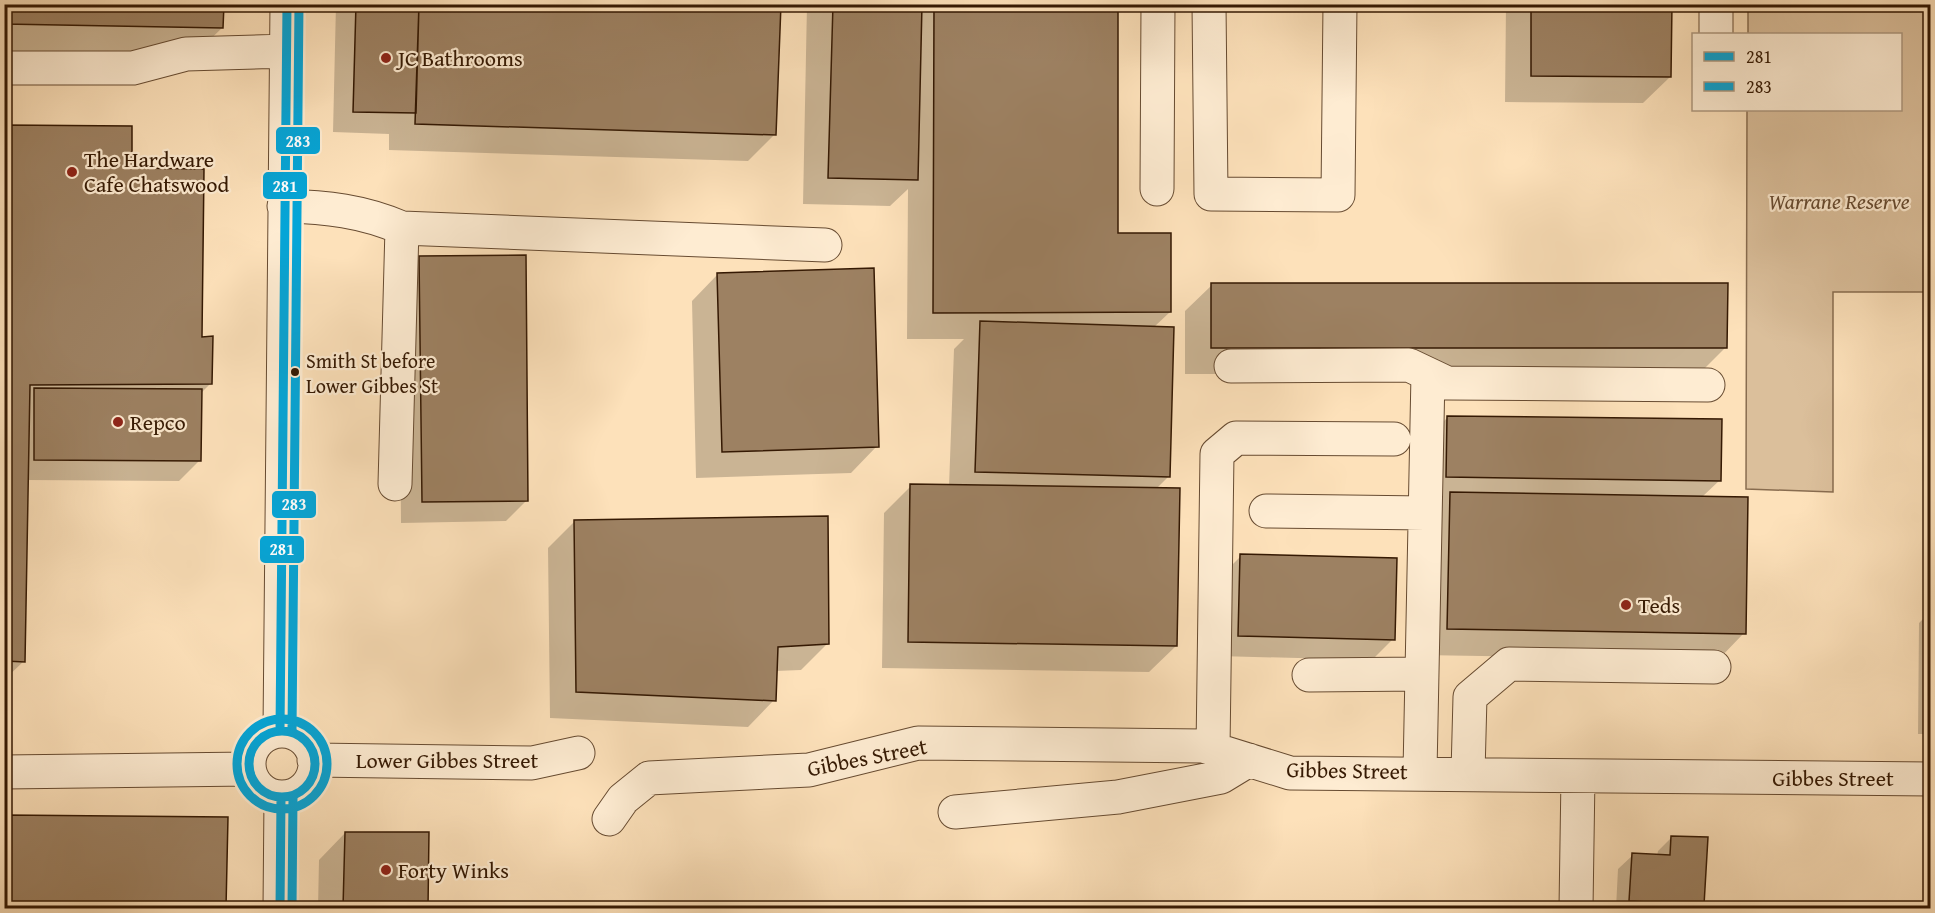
<svg xmlns="http://www.w3.org/2000/svg" width="1935" height="913" viewBox="0 0 1935 913" font-family="'Gentium Book Plus',serif">
<rect width="100%" height="100%" fill="#fde1ba"/>
<filter id="stains"><feTurbulence type="fractalNoise" baseFrequency=".00333" numOctaves="4"/><feColorMatrix values="0 0 0 0 .2 0 0 0 0 .09 0 0 0 0 .02 0 0 0 .5 -.17"/></filter>
<radialGradient id="worn" r=".72"><stop offset=".6" stop-color="#630" stop-opacity="0"/><stop offset="1" stop-color="#630" stop-opacity=".3"/></radialGradient>
<path fill="#dbbf9b" stroke="#886c4f" stroke-width="1.5" d="M1748,5H1930V292H1833V492L1746,489L1747,110H1900V34H1748Z"/>
<path fill="#0003" d="M4,4L222,28L195,54L4,51Z
M336,4H779L775,134L748,161L389,150V134L333,132Z
M807,4H1117V235L1170,312L1153,328L1168,477L1156,489L1176,646L1149,672L882,668L884,513L911,486L949,487L954,349L964,339H907L908,189L890,206L803,204Z
M1506,4H1670V77L1643,103L1505,102Z
M4,126L130,169L201,339L210,384L201,393L200,460L179,481L26,480L24,661L4,680Z
M420,258L527,500L506,521L401,523L399,279Z
M718,274L877,446L851,473L696,478L692,301Z
M1212,285L1726,347L1699,374H1185V311Z
M1447,418L1720,480L1702,497L1744,633L1718,660L1421,655V444Z
M574,522L828,643L801,670L775,671L774,700L748,727L550,718L548,548Z
M1241,556L1393,639L1372,660L1218,656L1220,577Z
M1930,612V734H1918L1919,623Z
M4,816L226,819L225,908H4Z
M345,833L428,834L426,908H318L319,860Z
M1672,837L1703,904L1698,908H1616L1618,869L1633,855L1657,856L1658,851Z
M1779,905L1821,907V908H1775Z"/>
<path fill="#9d8162" stroke="#351903" stroke-width="1.5" d="M4,4H224L223,28L4,24Z
M356,4H419L416,113L353,112Z
M419,4H781L776,135L415,124Z
M833,4H922L918,180L828,178Z
M934,4H1118V233H1171V312L933,313Z
M1531,4H1672L1671,77L1531,76Z
M4,125L132,126V168L204,169L202,337L213,336L212,384L30,385L25,662L5,661V687Z
M526,255L528,501L422,502L419,256Z
M874,268L879,447L722,452L717,273Z
M1211,283H1728L1727,348H1211Z
M980,321L1174,327L1170,477L975,472Z
M34,388L202,389L201,461L34,460Z
M1447,416L1722,419L1721,481L1446,477Z
M910,484L1180,488L1177,646L908,642Z
M1450,492L1748,497L1746,634L1447,629Z
M828,516L829,644L778,647L776,701L576,692L574,520Z
M1240,554L1397,558L1395,640L1238,636Z
M4,815L228,817L226,908H4Z
M345,832H429L428,908H343Z
M1671,836L1708,837L1704,905L1629,901L1632,853L1670,855Z
M1778,904L1823,906V908H1778Z"/>
<g fill="none" stroke-linecap="round" stroke-linejoin="round">
<g stroke="#674b31" stroke-width="35">
<path id="minor" d="M1209,4L1211,194L1338,195L1340,4
M1716,34V4
M4,68H133L186,54L286,51
M1157,189L1158,4
M284,206C326,207 363,211 402,228L825,245
M1231,366L1409,365L1447,383L1708,385
M395,484L402,228
M1266,511L1425,513
M1309,675L1422,674
M280,731L287,4
M249 764a33 33 0 1 1 66 0a33 33 0 1 1-66 0Z
M1213,749L1217,454L1236,438L1394,439
M314,760L532,763L578,753
M4,772L249,769
M1420,772L1428,374
M1468,773L1470,697L1509,664L1714,667
M955,812L1118,797L1221,777L1249,760
M609,819L623,799L649,778L809,770L918,743L1203,746L1290,773L1930,779
M280,908L281,798
M1576,908L1578,776"/>
</g>
<use href="#minor" stroke="#feecd2" stroke-width="33"/>
<g stroke="#feecd2" stroke-width="14">
<path id="bus-1" d="M280,731L287,4
M249 764a33 33 0 1 1 66 0a33 33 0 1 1-66 0Z
M280,908L281,798"/>
</g>
<g stroke="#feecd2" stroke-width="14">
<path id="bus-2" d="M237 764a45 45 0 1 1 90 0a45 45 0 1 1-90 0Z
M292,731L299,4
M292,908L293,798"/>
</g>
<use href="#bus-1" stroke="#05a5d7" stroke-width="9"/>
<use href="#bus-2" stroke="#05a5d7" stroke-width="9"/>
</g>
<g fill="#8f2418" stroke="#feecd2" stroke-width="2">
<circle cx="386" cy="58" r="6"/>
<circle cx="72" cy="172" r="6"/>
<circle cx="118" cy="422" r="6"/>
<circle cx="1626" cy="605" r="6"/>
<circle cx="386" cy="870" r="6"/>
</g>
<circle fill="#351903" stroke="#feecd2" stroke-width="2" cx="295" cy="372" r="5"/>
<g text-anchor="middle" stroke-width="4.5" stroke-linejoin="round" paint-order="stroke">
<g font-size="20" fill="#351903" stroke="#feecd2" text-anchor="start">
<text x="306" y="368">Smith St before<tspan x="306" dy="25">Lower Gibbes St</tspan></text>
</g>
<g font-size="22" fill="#351903" stroke="#feecd2" text-anchor="start">
<text x="398" y="66">JC Bathrooms</text>
<text x="84" y="167">The Hardware<tspan x="84" dy="25">Cafe Chatswood</tspan></text>
<text x="130" y="430">Repco</text>
<text x="1638" y="613">Teds</text>
<text x="398" y="878">Forty Winks</text>
</g>
<g font-size="22" font-style="italic" fill="#674b31" stroke="#feecd2">
<text x="1839" y="209">Warrane Reserve</text>
</g>
<g font-size="22" fill="#351903" stroke="#feecd2">
<text transform="translate(867 757) rotate(-11)" y="8">Gibbes Street</text>
<text x="447" y="768">Lower Gibbes Street</text>
<text transform="translate(1347 770) rotate(1)" y="8">Gibbes Street</text>
<text x="1833" y="786">Gibbes Street</text>
</g>
</g>
<g stroke="#feecd2" stroke-width="2">
<rect x="275" y="126" width="46" height="29" rx="6" fill="#05a5d7"/>
<rect x="262" y="171" width="46" height="29" rx="6" fill="#05a5d7"/>
<rect x="271" y="490" width="46" height="29" rx="6" fill="#05a5d7"/>
<rect x="259" y="535" width="46" height="29" rx="6" fill="#05a5d7"/>
</g>
<g font-size="16" text-anchor="middle" font-weight="bold" fill="#fff">
<text x="298" y="147">283</text>
<text x="285" y="192">281</text>
<text x="294" y="510">283</text>
<text x="282" y="555">281</text>
</g>
<rect width="1935" height="913" fill="none" stroke="#fde1ba" stroke-width="24"/>
<rect x="6" y="6" width="1923" height="901" fill="none" stroke="#351903" stroke-width="3"/>
<rect x="12" y="12" width="1911" height="889" fill="none" stroke="#351903" stroke-width="1.5"/>
<rect x="1692" y="33" width="210" height="78" fill="#feecd2" stroke="#ae987f" stroke-width="1.5"/>
<rect x="1704" y="52" width="30" height="9" fill="#05a5d7" stroke="#ae987f" stroke-width="1.5"/>
<text x="1746" y="63" font-size="18" fill="#351903">281</text>
<rect x="1704" y="82" width="30" height="9" fill="#05a5d7" stroke="#ae987f" stroke-width="1.5"/>
<text x="1746" y="93" font-size="18" fill="#351903">283</text>
<rect width="100%" height="100%" filter="url(#stains)"/>
<rect width="100%" height="100%" fill="url(#worn)"/>
</svg>
